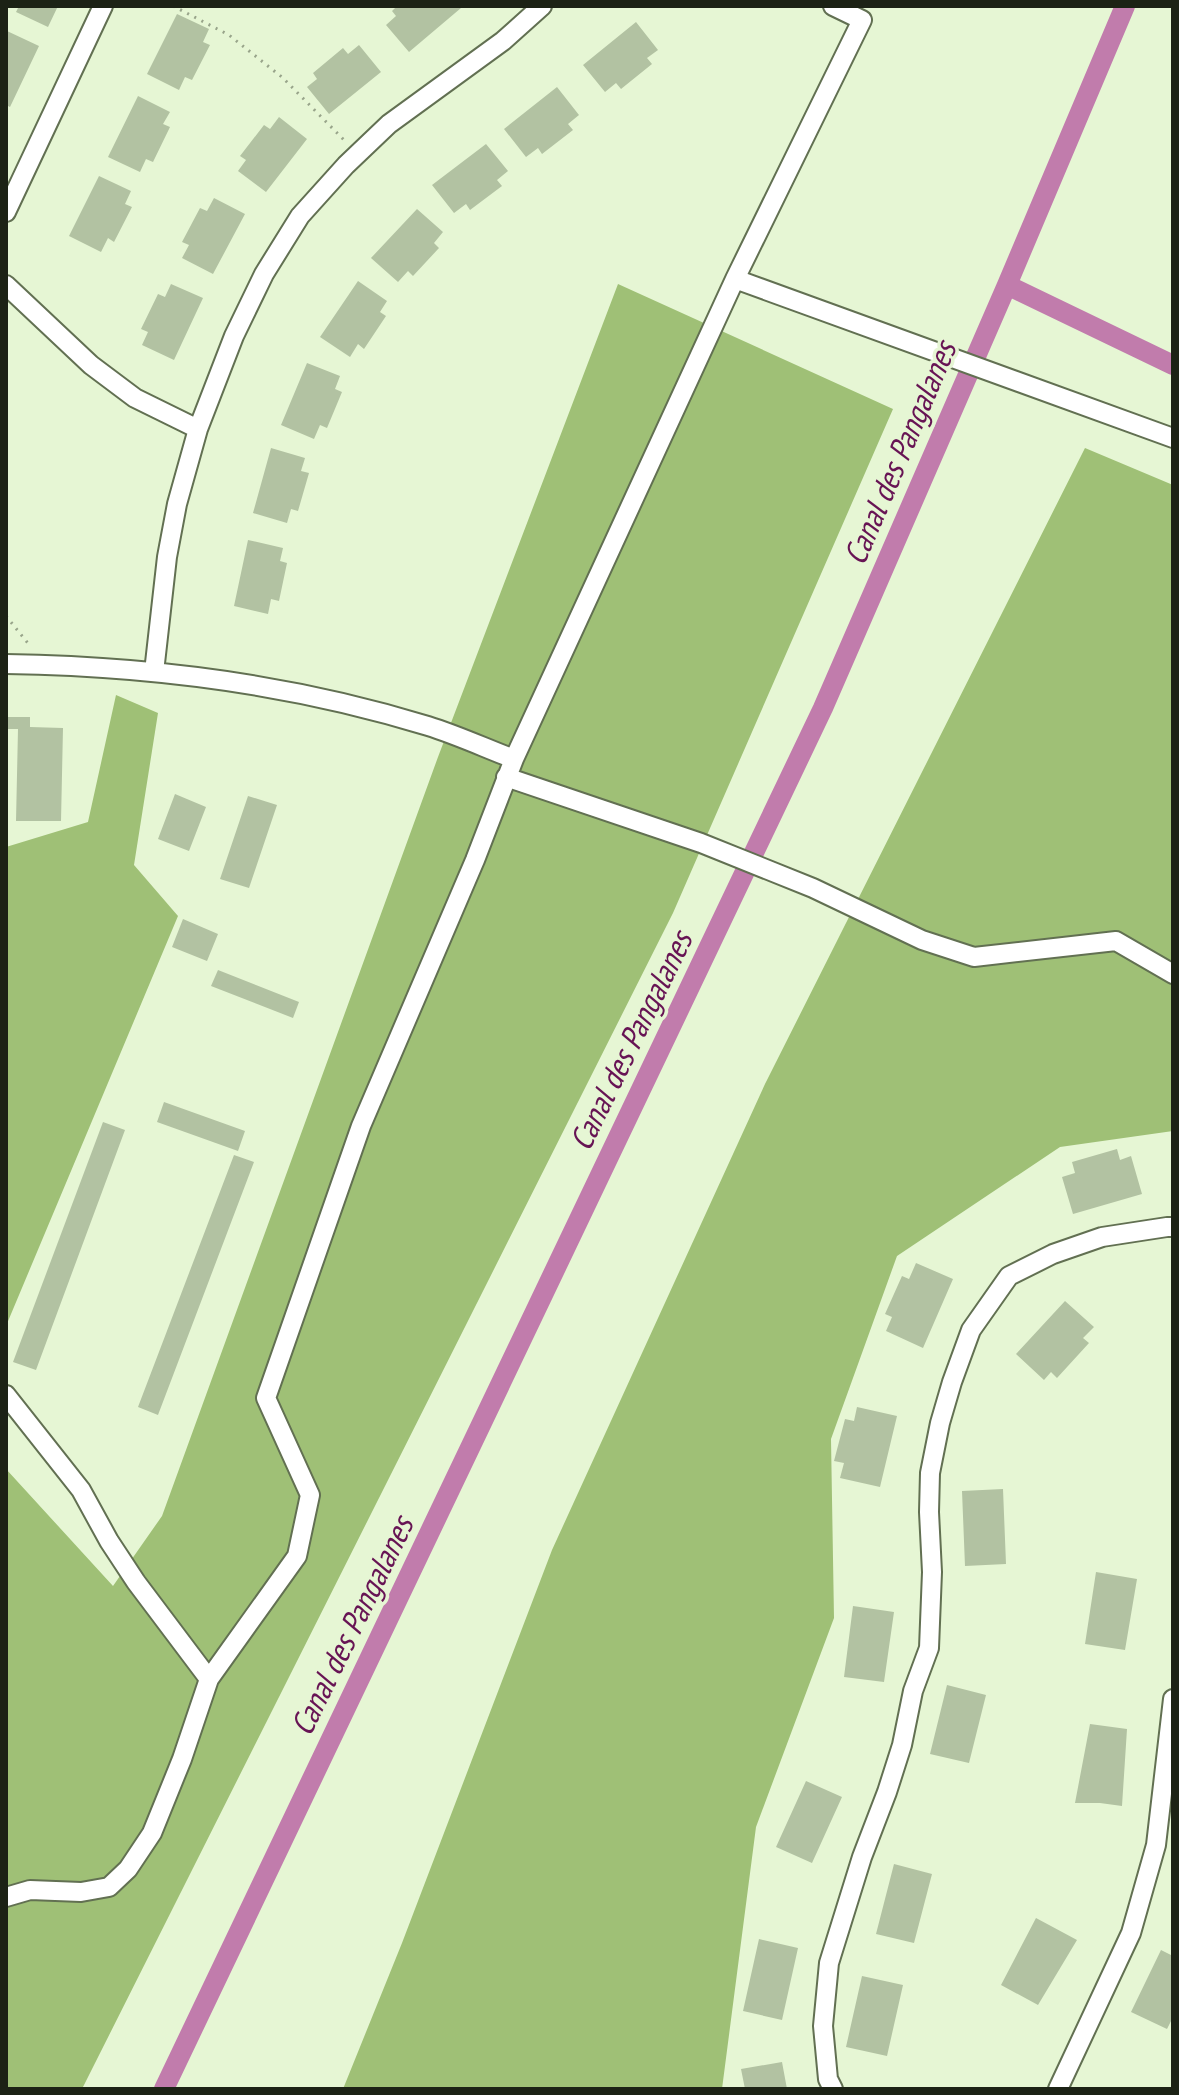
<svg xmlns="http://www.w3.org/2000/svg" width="1179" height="2095" viewBox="0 0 1179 2095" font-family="'PT Sans Narrow',sans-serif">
<rect width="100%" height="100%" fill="#e6f6d4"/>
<path fill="#9fc076" d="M618,284L893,409L673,913L82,2089H6V1469L113,1586L162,1516L438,757Z
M1085,448L1173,485V1131L1060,1147L897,1256L831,1439L834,1618L756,1827L722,2089H343L402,1943L552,1550L765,1084Z
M116,695L158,713L134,865L178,916L6,1326V847L88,822Z"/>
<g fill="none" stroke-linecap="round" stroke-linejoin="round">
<path stroke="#c17cac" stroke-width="20" d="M1007,285L1173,365
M164,2089L823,708L1007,285L1125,6"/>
</g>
<path fill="#b2c2a2" d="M19,6H58L48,27L16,12Z
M397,6H459L461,8L409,52L386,25L396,16L392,11Z
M177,14L209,29L203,42L210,45L192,80L185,77L179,90L147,74Z
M636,22L658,50L647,58L652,64L621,89L616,83L605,92L583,65Z
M7,31L39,46L10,107L6,105Z
M359,45L381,72L329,114L307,87L317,79L313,73L343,48L348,54Z
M557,87L579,115L568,124L573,130L542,154L538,148L526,157L504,129Z
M138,96L170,112L163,124L170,127L153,162L146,159L140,172L108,157Z
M279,117L307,139L266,192L238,171L246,160L240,156L264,125L270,129Z
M486,144L508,171L497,180L502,186L470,210L466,204L454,213L432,185Z
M99,176L131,191L125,204L132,207L114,242L108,238L101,252L69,236Z
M214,198L245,214L213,274L182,258L189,245L182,242L200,208L207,211Z
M417,209L443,232L434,243L439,248L413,276L408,271L398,282L371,258Z
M358,281L387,301L380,312L386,316L364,349L358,344L350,357L320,337Z
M171,284L203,298L174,360L142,345L148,332L141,329L158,294L165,297Z
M307,363L340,376L335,389L342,392L327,428L320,425L314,439L281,425Z
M271,448L305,458L301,471L309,473L298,511L291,509L287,523L253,513Z
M248,540L283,548L280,561L287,563L279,601L271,599L268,614L234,606Z
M6,717H30V727L63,728L61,821H16L18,729H6Z
M175,794L206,807L189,851L158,839Z
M248,796L277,805L249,888L220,879Z
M183,919L218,934L207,961L172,947Z
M218,970L299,1002L293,1018L211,986Z
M164,1102L245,1131L238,1151L157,1122Z
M103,1122L125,1130L36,1370L13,1362Z
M1117,1149L1120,1160L1131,1156L1142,1194L1073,1214L1062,1177L1075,1173L1072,1162Z
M234,1155L254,1162L158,1415L138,1407Z
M916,1263L953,1279L923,1348L886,1331L892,1317L885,1314L902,1276L909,1279Z
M1065,1301L1094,1327L1083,1338L1089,1343L1057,1378L1051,1372L1044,1380L1016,1354Z
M857,1407L897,1416L880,1487L840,1478L844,1463L834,1461L845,1419L854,1421Z
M1003,1489L1006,1564L965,1566L962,1491Z
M1096,1572L1137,1579L1125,1650L1085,1644Z
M853,1606L894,1612L884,1682L844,1677Z
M947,1685L986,1695L969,1763L930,1754Z
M1090,1724L1127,1729L1122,1806L1100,1803H1075Z
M806,1781L842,1797L812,1863L776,1847Z
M894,1864L932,1874L914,1943L876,1934Z
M1036,1918L1077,1940L1038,2005L1001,1985Z
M759,1939L798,1948L782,2020L743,2011Z
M1161,1950L1173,1956V2017L1167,2029L1131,2012Z
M862,1976L903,1985L887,2056L846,2047Z
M782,2062L787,2089H745L741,2069Z"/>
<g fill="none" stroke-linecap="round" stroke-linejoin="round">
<g stroke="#627052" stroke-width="22">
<path id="minor" d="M6,212L103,6
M735,279L1173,438
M6,285L91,365L135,398L198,429L234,336L264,274L300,216L346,165L389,124L503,41L542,6
M6,664C148,666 292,684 428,726C457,735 485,748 514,759L475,860L361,1126L266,1398L310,1495L297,1556L209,1679L182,1759L152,1833L128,1869L109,1887L81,1892L30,1890L6,1897
M154,672L167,557L177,504L198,429
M514,759L735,279L862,20L833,6
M506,777L701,843L813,888L922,940L974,957L1116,941L1173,974
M6,1395L81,1490L109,1541L136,1582L209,1679
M833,2089L828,2079L823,2026L829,1963L862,1857L887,1792L902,1745L913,1691L929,1648L932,1572L929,1512L930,1473L940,1423L952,1382L971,1330L1009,1276L1053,1254L1102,1237L1167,1227H1173
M1058,2089L1131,1933L1156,1845L1173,1699"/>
</g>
<path stroke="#98a48a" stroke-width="3" stroke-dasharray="2 6" stroke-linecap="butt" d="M173,6L229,35L283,78L344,140
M6,616L31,647"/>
<use href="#minor" stroke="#fff" stroke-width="18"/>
</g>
<g text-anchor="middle" stroke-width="7" stroke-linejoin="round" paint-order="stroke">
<g font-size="32" font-style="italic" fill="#671454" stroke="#e6f6d4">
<text transform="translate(900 453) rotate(-67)" y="11">Canal des Pangalanes</text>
<text transform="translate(631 1041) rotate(-64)" y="11">Canal des Pangalanes</text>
<text transform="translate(352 1626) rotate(-64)" y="11">Canal des Pangalanes</text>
</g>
</g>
<rect width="1179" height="2095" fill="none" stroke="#1c2215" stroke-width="16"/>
</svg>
